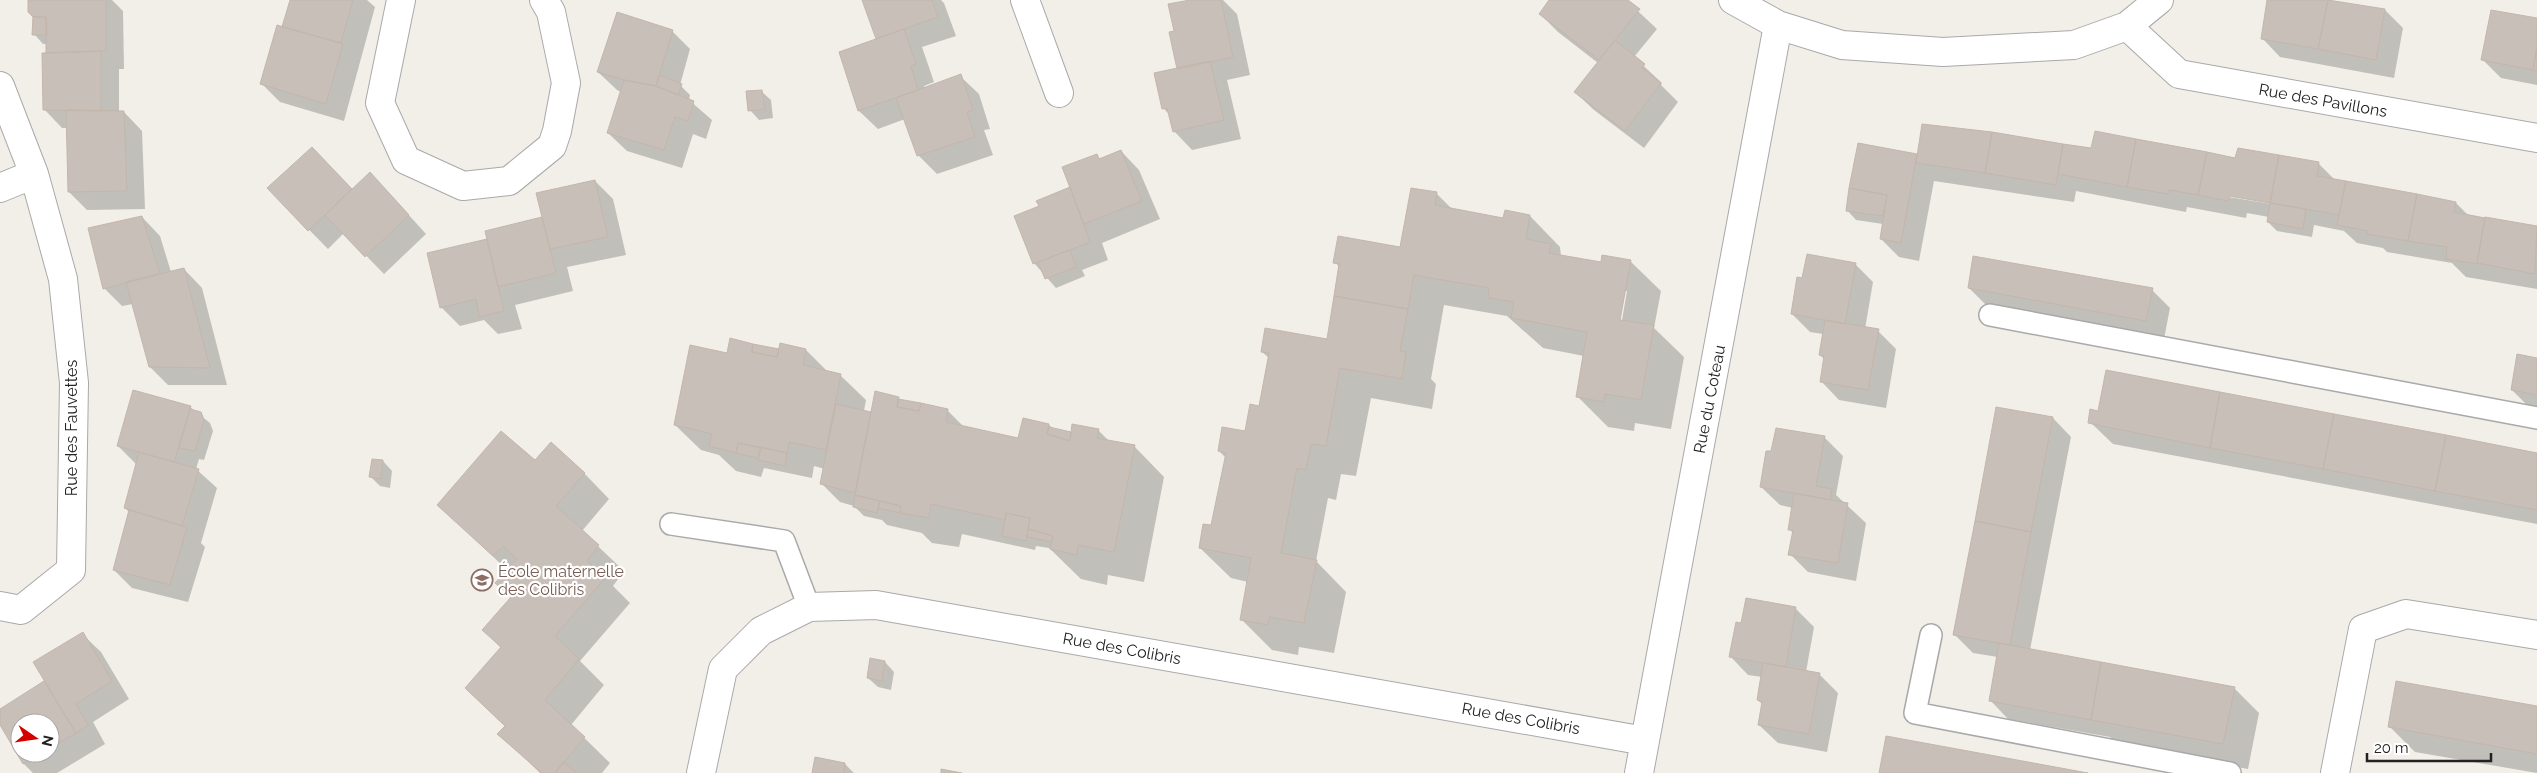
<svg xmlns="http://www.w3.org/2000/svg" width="2537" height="773" viewBox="0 0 2537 773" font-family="Raleway,sans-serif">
<rect width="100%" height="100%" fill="#f2efe9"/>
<path fill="#0003" fill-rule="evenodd" d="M30,0H112L123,11L124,69H119V112H124L142,131L145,209L87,210L69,192L68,128H62L44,109L47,44H43L34,34V17Z
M291,0H367L375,7L344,121L280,102L262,84Z
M863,0H941L944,3L956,36L922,47L934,82L924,86L925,88L960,76L979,94L990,129L984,130L993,155L937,174L919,156L905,119L878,129L859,111L840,53L877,40Z
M1196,0H1223L1237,14L1250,75L1227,80L1241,139L1192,150L1174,131L1170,115L1163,108L1178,70L1176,32Z
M1551,0H1626L1657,29L1634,57L1662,83L1661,85L1678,102L1644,148L1594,110L1575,92L1598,63L1558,32L1540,14Z
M2269,0H2324L2385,10L2403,28L2394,78L2280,57L2262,38Z
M2537,19V85L2501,78L2483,60Z
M672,31L690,49L680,85L690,95L689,100L712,120L706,139L693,134L682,168L627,151L608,133L621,92L617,90L598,72Z
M761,91L771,100L773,118L759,120L750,110Z
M1923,125L2092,149L2318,163L2336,181L2456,203L2468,215L2537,227V289L2466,277L2452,263L2387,252L2383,248L2357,243L2344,231L2314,225L2312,237L2277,231L2268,222L2269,217L2247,213L2246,218L2187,207L2186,212L2076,191L2074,202L1934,181L1919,261L1899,257L1881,239L1883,224L1856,220L1847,210L1859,145L1918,155ZM2223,193L2272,202V204L2222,196Z
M1121,151L1139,170L1160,219L1102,243L1108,260L1082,270L1085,276L1056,288L1034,263L1040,207L1072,188L1097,155L1101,160Z
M330,167L353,190L388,192L426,234L384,274L344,233L328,249L268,188Z
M595,181L613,199L626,255L567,267L573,291L515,305L522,329L498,334L484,320L460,326L442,308L488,240L544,218Z
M1436,193L1453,210L1504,219L1530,216L1560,247L1561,256L1602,264L1630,261L1661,291L1654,328L1684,357L1671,429L1635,423L1634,431L1608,427L1577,396L1584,356L1543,348L1507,316L1444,305L1431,379L1436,384L1432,409L1371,398L1356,476L1341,474L1336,500L1328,498L1316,561L1346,592L1334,653L1299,647L1298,655L1272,650L1241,619L1248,582L1231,578L1200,548L1212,527L1226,458L1219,451L1246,432L1260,407L1269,358L1262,352L1328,340L1340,268L1335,262L1401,249ZM1624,291H1627L1621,326H1618Z
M142,217L160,236L171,272L184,269L202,288L227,385H168L150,367L133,304L122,306L104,288Z
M1855,264L1873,282L1865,329L1878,331L1896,349L1886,408L1839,400L1821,381L1825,360L1820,355L1823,334L1810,332L1792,314L1803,280Z
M1969,288L2152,290L2170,308L2164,339L1987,306Z
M806,350L828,372L840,375L866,400L864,411L870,413L898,398L901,401L948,411L965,428L1019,439L1049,425L1054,429L1072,435L1099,431L1109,441L1134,446L1164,477L1144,582L1108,575L1107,585L1081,579L1049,548L1036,546L1035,550L962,534L959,547L932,543L922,533L887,525L882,520L864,516L854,506L840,502L822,484L825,469L814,466L812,478L764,468L761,477L736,471L719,455L701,450L675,425L728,354Z
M2537,359V415L2512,390Z
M190,407L210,423L213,431L204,460L199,459L196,469L217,488L201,543L205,547L188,602L132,588L114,570L129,512L125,508L137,465L118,446Z
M1997,408L2053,418L2071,437L2030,650L2234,688L2259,713L2248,769L2117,745L2110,737L2008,719L1990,700L1998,657L1973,653L1955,635Z
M2090,422L2537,454V524L2113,444Z
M1824,437L1843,456L1836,495L1866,523L1856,581L1808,572L1790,554L1793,533L1789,529L1793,508L1780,505L1761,487Z
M383,461L392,471L390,488L380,486L371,477Z
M535,461L584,473L609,499L582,531L624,571L613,586L630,603L580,661L604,685L571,725L610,763L602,773H540L499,734L506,727L466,688L501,648L484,630L512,598L508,571L439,505Z
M1795,608L1814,627L1806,672L1819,674L1838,693L1827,752L1778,743L1759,725L1763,705L1758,700L1762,677L1748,675L1730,656L1742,624Z
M82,634L101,652L129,699L93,722L105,744L57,773H33L24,764L0,723V710L46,682ZM20,723H50V753H20Z
M885,662L894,672L891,690L878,687L868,678Z
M2537,707V773L2415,752L2390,727Z
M845,764L854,773H813Z"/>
<path fill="#c7bfb8" stroke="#c4b6ab" d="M28,0H106V51L46,53V17H33L28,12Z
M290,0H353L341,43L282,27Z
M862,0H932L938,17L876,39Z
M1190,0H1221L1233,57L1177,69L1169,32L1174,31L1168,4Z
M1549,0H1628L1640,9L1599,60L1539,14Z
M2267,0H2328L2318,49L2261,39Z
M2328,0L2385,9L2376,60L2318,49Z
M2491,10L2537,18V47L2533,70L2481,60Z
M617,12L673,30L656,86L624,80L597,72Z
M33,17H46L47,35H32Z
M277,25L343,44L326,104L260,84Z
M904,29L916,64L911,66L918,90L858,111L839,52Z
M1615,40L1645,64L1642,68L1661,83L1625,131L1574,92Z
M2537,47V71L2533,70Z
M101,51V111L43,110L42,53Z
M1210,61L1224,120L1173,132L1167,108L1162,109L1154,73Z
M961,74L973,110L967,112L975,137L917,156L896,98Z
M659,75L682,84L678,95L656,86Z
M624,80L656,86L694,101L688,121L675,117L664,150L607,133Z
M762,90L765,109L748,111L746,91Z
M66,110L124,111L127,191L68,192Z
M1922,124L1992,132L1985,173L1916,163Z
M2095,131L2136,139L2127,187L2058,174L2063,144L2091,148Z
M1992,132L2063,144L2056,185L1985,173Z
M2136,139L2207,152L2198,195L2169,190L2168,194L2127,187Z
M1858,143L1917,154L1901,243L1880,239L1887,195L1849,188Z
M312,147L352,189L308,231L267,188Z
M2238,148L2279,155L2270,203L2229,196L2228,201L2198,195L2207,152L2235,158Z
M1121,150L1142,201L1084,224L1062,167L1097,154L1099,159Z
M2279,155L2319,162L2317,176L2346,181L2339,215L2270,203Z
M370,172L409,215L365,257L325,215Z
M595,180L608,237L550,249L536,193Z
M2346,181L2417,194L2408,241L2367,234L2368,231L2337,225Z
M1070,187L1090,242L1033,264L1014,216L1039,206L1036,201Z
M1411,188L1437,192L1435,205L1503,218L1505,210L1530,215L1526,239L1551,244L1549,253L1601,262L1602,255L1631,260L1620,320L1654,325L1641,400L1605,394L1604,402L1576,397L1587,332L1511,318L1514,302L1488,298L1489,288L1414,275L1408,309L1334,296L1339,264L1333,263L1338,236L1400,247Z
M1849,188L1887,195L1883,216L1846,211Z
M2417,194L2456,202L2454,212L2485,218L2477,264L2446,259L2447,247L2408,241Z
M2270,203L2306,209L2303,229L2267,222Z
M142,216L160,274L103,289L88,228Z
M542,217L556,273L498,287L485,231Z
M2485,217L2537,226L2535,274L2477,263Z
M487,239L504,311L479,317L476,299L440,308L427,253Z
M1070,250L1076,267L1045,279L1038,262Z
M1807,254L1856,263L1845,324L1791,314L1797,277L1802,278Z
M1973,256L2153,288L2146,321L1968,288Z
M184,268L210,368L149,367L126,282Z
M1334,296L1408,309L1400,351L1406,352L1402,379L1340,368L1326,446L1311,444L1306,470L1297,468L1281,553L1317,560L1304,623L1269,617L1268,625L1240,620L1251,558L1199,548L1203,524L1211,525L1226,453L1218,451L1222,427L1245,431L1250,404L1259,406L1269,353L1261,352L1265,328L1327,339Z
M1825,320L1879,329L1868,390L1820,382L1824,356L1819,355Z
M730,338L753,344L752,352L777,357L780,343L806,349L803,365L841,374L826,450L789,442L787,453L738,443L736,453L709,446L712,434L674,425L690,345L727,353Z
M753,344L779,349L777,357L752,352Z
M2517,354L2537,358V395L2511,390Z
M2106,370L2220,392L2210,448L2088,423L2090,409L2098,411Z
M133,390L191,406L174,462L117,446Z
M875,391L899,397L897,407L919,411L921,403L948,409L946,422L1018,438L1023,418L1049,424L1047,434L1070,441L1072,424L1099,429L1097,438L1135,445L1114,552L1078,545L1077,555L1050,549L1053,536L1028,529L1030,518L1006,513L1005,520L931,504L929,518L900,513L901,506L855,495Z
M2220,392L2334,414L2323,469L2210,448Z
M898,399L921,403L919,411L897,407Z
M836,404L871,412L855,493L820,484Z
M1996,407L2053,417L2031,532L1975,521Z
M190,409L201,412L204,420L195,451L179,448Z
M2334,414L2446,435L2435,491L2323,469Z
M1049,427L1071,432L1070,441L1047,434Z
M1776,428L1825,436L1816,486L1832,489L1830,500L1760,487L1766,451H1771Z
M501,431L535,460L551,442L585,473L556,506L599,545L587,561L606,577L555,636L579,659L545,700L585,737L555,773H542L497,734L505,726L465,688L501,647L482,630L511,597L495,583L517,559L503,546L493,556L437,505Z
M2446,435L2537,453V510L2435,491Z
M738,443L761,448L758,458L736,453Z
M761,447L787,453L785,466L758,460Z
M139,452L199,469L182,526L124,508Z
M372,459L383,460L381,479L369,477Z
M1794,493L1848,503L1838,563L1788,555L1793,530H1788Z
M855,495L880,501L877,513L853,507Z
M880,501L901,506L900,513L878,508Z
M129,510L187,527L170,585L113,570Z
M1006,513L1030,518L1026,541L1002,536Z
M1975,521L2031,532L2010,645L1953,635Z
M1028,529L1053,536L1051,542L1027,537Z
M1746,598L1796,607L1786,667L1729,657L1736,622L1741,623Z
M83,632L112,681L76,704L88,725L76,733L33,662Z
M1999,643L2101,662L2091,720L1989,701Z
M870,658L885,661L882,681L867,678Z
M2101,662L2235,687L2223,744L2091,720Z
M1763,663L1820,673L1809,734L1758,725L1762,702L1757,700Z
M44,681L76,733L50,748V723H20V753H42L23,764L0,725V709Z
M2396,681L2537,706V754L2388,727Z
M1886,736L2088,773H1879Z
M815,757L845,763L844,773H812Z
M563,762L577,773H555Z
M941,769L962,773H941Z"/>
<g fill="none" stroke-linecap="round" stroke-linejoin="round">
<g stroke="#a9a9a9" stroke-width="24">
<path id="service" d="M1990,315L2537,418
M671,524L784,541L809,607
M1931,635L1915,713L2230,773"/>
</g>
<g stroke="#a9a9a9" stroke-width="30">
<path id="minor" d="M401,0L380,103L406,160L463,186L509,181L552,146L557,131L566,83L551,12L544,0
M1025,0L1059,93
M1733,0L1778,25L1842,45L1943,52L2074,45L2127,26L2159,0
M2127,26L2179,74L2537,138
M0,86L34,174L63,279L74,383L71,570L21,610L0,606
M0,188L34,174
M701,773L723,669L761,631L809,607L876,605L1645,741
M1639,773L1778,25
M2335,773L2363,629L2406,614L2537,635"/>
</g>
<use href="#service" stroke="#fff" stroke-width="21"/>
<use href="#minor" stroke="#fff" stroke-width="28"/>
</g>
<defs>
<g id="school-ring" transform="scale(1.125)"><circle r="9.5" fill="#fff" stroke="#8d6e63" stroke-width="1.5"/><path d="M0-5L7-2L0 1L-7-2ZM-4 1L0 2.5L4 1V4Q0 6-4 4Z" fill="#8d6e63"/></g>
</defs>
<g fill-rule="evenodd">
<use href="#school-ring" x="482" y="580"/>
</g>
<g text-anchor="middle" stroke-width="4.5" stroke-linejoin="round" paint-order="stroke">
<g font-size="16" fill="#222" stroke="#fff">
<text transform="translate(2323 100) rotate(10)" y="6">Rue des Pavillons</text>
<text transform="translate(1709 399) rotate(-79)" y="6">Rue du Coteau</text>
<text transform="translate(71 428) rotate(-90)" y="6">Rue des Fauvettes</text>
<text transform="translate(1122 648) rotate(10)" y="6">Rue des Colibris</text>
<text transform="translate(1521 718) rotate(10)" y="6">Rue des Colibris</text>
</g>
<g font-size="16" fill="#785e54" stroke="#fff" text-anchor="start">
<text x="498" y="577">École maternelle<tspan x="498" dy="18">des Colibris</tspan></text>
</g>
</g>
<g transform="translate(35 738) rotate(103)"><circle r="24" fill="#ffffff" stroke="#a7a7a7"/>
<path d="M0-4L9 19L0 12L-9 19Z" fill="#d40000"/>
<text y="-8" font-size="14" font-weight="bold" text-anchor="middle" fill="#222222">N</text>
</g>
<path d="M2367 753v8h124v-8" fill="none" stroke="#222222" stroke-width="2.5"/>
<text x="2374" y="753" font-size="15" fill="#222222" stroke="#ffffff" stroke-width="4" paint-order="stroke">20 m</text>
</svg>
